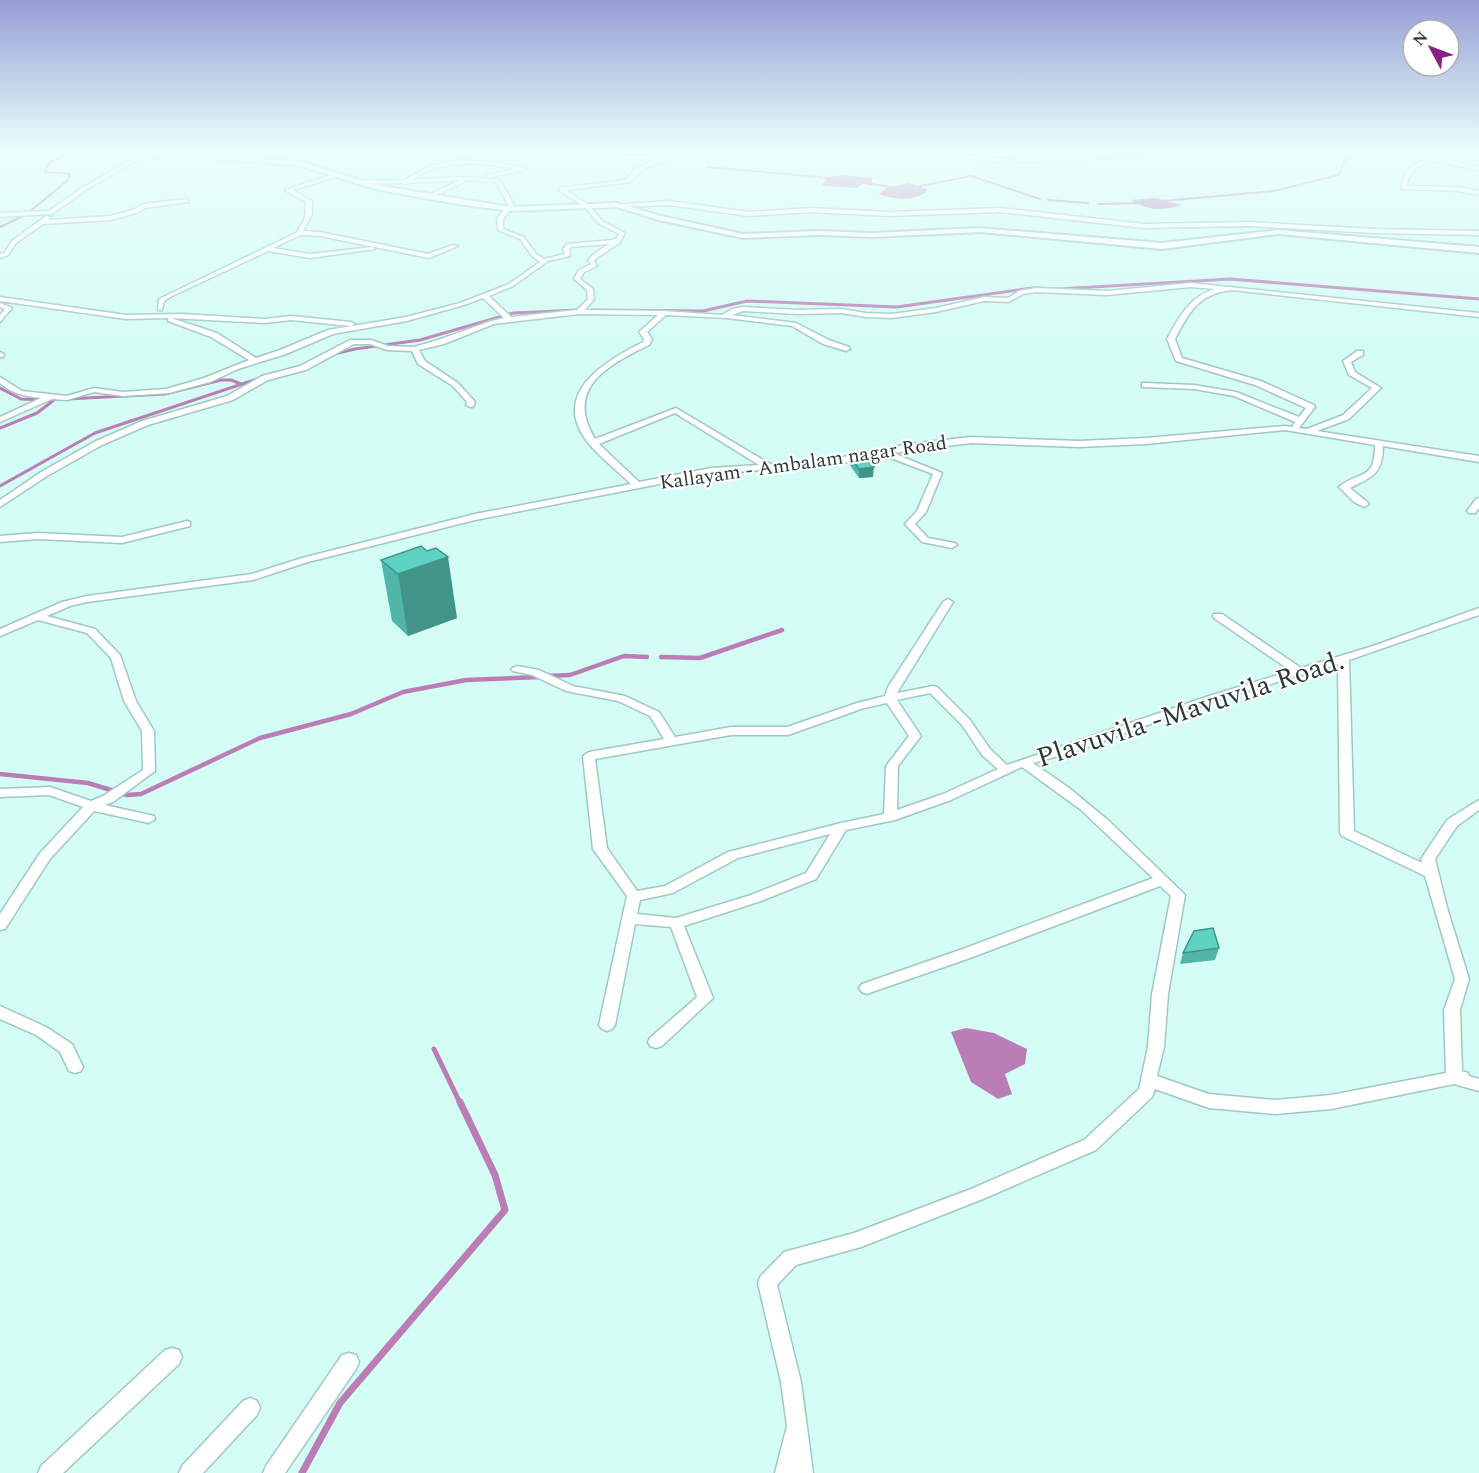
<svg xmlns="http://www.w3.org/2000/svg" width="1479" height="1473" viewBox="0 0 1479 1473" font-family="Spectral,serif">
<rect width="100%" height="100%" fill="#d3fdf5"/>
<path fill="#bb7db6" d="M844,175L872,178V184H862L857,188L822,186L826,177Z
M909,183L926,189L927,192C912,201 896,200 879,194L887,188Z
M1154,198H1155L1182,205C1161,211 1149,211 1131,200Z
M966,1028L994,1033L1027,1049L1025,1064L1005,1074L1012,1094L998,1099L971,1082L951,1032Z"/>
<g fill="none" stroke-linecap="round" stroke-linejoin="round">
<path stroke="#bb7db6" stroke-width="2" d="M464,149L479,151L506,149
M915,149L999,158H1034
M1025,149H1039
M1147,149L1165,151
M1386,149L1431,157
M1203,154L1245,149
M1052,158C1092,155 1135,159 1175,152
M1442,159L1479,167
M707,167L830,178
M865,183L898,188
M915,187L971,176L1040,199
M1048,200L1088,203
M1162,201L1274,191L1339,175L1344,161L1365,149
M1099,204L1142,203
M0,227L27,214L68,180L70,174L45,172L49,163L64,155L61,149"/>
<path stroke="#bb7db6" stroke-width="3" d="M592,310L703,311L747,301L897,307L1033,288L1059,289L1230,279L1479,299
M334,354L355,349L420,340L513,313L577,310
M0,388L21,399L46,400L165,394L221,380H231L241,384
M0,428L37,413L54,400
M0,486L95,433L260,378"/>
<path stroke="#bb7db6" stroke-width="4.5" d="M661,657L700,658L782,630
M548,676L570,675L624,656L647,657
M0,774L88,783L127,795L141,794L260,738L351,714L403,692L466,680L540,677"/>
<path stroke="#bb7db6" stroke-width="5" d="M434,1049L460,1103"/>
<path stroke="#bb7db6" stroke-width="7" d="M302,1473L340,1403L505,1210L495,1175L460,1102"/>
<g stroke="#a0c8c1" stroke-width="3">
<path id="street" d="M601,149H605L603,152L608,154C626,156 659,158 676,154L828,149L676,158L645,168L630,182L566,190L589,205L602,221L625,233L619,243L594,260L597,266L584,272L580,279L593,289L594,299L585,310L664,311L722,315L732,309L743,307L798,310L841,309L866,313L892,314L936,308L984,297L1008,298L1019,291L1036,288L1107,291L1191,283L1479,313V317L1232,290C1198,294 1190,311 1175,339L1182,358L1261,381L1314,405L1315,407L1299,428L1307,429L1343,415L1372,388L1349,375L1343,361L1357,351H1363V355L1351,362L1355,372L1381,388L1349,419L1317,431L1479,456V462L1383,446C1383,474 1372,477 1350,488L1367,502L1369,504L1364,507L1354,502L1339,487C1359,470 1375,482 1375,445L1285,430L1146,444L1079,447L971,443L893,453L942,473L926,512L915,524L928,538L955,543L957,545L952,548L922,542L905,524L917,511L933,474L883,455L838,464L711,474L475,520L308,562L253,580L87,602L70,606L47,616L95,629L120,655L136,701L154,731L155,771L113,802L105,805L154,816L155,819L149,823L94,811L50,859L5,929L0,930V914L40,853L83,807L49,795L0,797V789L50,787L91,801L103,796L143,770L142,731L124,701L111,658L87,633L38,620L0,636V629L62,602L87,596L252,574L302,558L475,514L631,484C618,471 602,459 590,445C548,395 603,362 643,342L644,339L639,332L658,315L579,314L494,324L444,344L419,350L425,361L458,383L475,402L473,407H470L466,405L467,402L453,386L418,364L412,351L387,350L370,344H354L306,370L268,380L233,400L148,425L102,445L47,476L0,507V500L41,472L96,441L142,421L227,396L262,376L300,366L350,340H371L388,346L414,347L438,340L491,321L504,318L483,298L464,305L407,321L333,334L286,354L238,369L210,382L169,393L123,396L94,392L67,400L52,399L0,422V417L41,398C24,396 13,394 0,383V377L22,391L67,396L94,388L123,392L166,389L204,378L249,360L211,337L168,321V318L126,319L0,301V297L126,315L182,314L265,319L291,316L351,322L355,324L351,326L291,320L265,323L171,318L217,333L256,358L280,350L328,330L406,317L460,303L509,284L540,262L532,256L520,239L498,230L497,219L508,205L496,182L464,180V182L428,199L426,196L460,180L408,183L404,185L401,183L356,184L354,181L405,180L429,166L461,160L493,162L525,168V170L487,178L485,175L515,169C482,162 443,158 413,179L463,177L500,180L514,205L503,219V229L524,237L536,254L544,259L565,254L563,249L567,244L612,240L617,238L619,234L598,223L585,207L559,190V188L626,180L635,169L656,159L615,158L598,154ZM609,244L595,253L588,260L591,264L579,270L574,279L587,290L588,299L577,310L511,317L489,296L513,286L548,261L570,256L569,249L571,247ZM1191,287L1215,289C1190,296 1179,317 1167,339L1176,361L1255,385L1306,408L1299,417L1236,392L1194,385L1145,383H1142V387L1194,389L1234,396L1295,422L1292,427L1285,426L1146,438L1079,441L971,437L909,444L838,458L770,464L676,408L595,439C564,388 608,365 649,345L652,339L647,332L666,315L727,318L792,326L823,344L846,351L850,349L849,347L829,340L796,323L732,315L743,311L798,314L841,313L866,317L892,318L936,312L984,301L1009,302L1023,294L1036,292L1107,295ZM675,413L759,465L711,468L639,482L599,444Z
M906,149L1001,159L1108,156L1111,158L1001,163Z
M1012,149H1068L1038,152Z
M1134,149L1215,154L1262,149C1233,163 1192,157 1161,153C1152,152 1141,152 1134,149Z
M1375,149L1436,157L1479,167V171C1451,165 1416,149 1406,186L1458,187L1479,191V195L1458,191L1401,189C1402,174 1410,164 1425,160Z
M201,152L203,154L137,160L86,190L52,214L0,217V213L49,211L82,188L134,158Z
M334,174L336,177L293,190L312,201V214L303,231L320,232L428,254L453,245L458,246L429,258L320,236L301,235L273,248L310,254L372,247L375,249L310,258L268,251L172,296L164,301L162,310H158L159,299L296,233L305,219L306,202L285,190Z
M187,199L189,202L145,208L137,213L110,220L43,224L16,243L8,255L0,258V254L4,253L12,241L46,216L51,217L48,220L110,216L133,210L143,204Z
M669,201L749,212L811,208L890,212L1000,208L1144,224L1249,222L1374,229L1479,231V235L1374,233L1249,226L1144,228L1000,212L890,216L811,212L749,216L669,205L617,207L614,205Z
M0,303L12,308L0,322V315L5,309L0,307Z
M0,352L4,354L3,357H0Z
M1479,498V508L1475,513H1469L1467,511L1476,499Z
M187,521L190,522V526L122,543L38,539L0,542V536L38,533L122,537Z
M948,599L953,602L897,693L933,686L937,687L970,720L990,749L1007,765L1206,697L1291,671L1214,618L1213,616L1214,614H1222L1301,668L1373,646L1479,608V615L1349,660L1354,831L1422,863L1421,859L1447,820L1479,800V810L1457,826L1435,859L1448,911L1469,979L1460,1010L1462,1071L1468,1073L1469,1076L1479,1079V1091L1454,1084L1331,1109L1276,1114L1209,1108L1155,1089L1152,1097L1096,1150L983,1199L861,1247L796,1265L777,1285L801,1382L813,1473H775L787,1426L781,1382L758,1283L760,1277L784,1252L854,1233L971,1189L1084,1140L1139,1089L1148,1047L1152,994L1171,896L1160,886L970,958L872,992L867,994L862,992L859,988L862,984L960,950L1153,878L1080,809L1022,767L951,800L895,820L846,830L816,879L761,901L684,926L713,998L662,1046L656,1048L650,1046L648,1042L650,1038L697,997L671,927L635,924L615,1025L612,1029L607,1031L602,1029L599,1025L627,896L593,849L583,756L589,752L664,739L650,716L618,701L566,691L532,675L513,671L511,669L517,666L539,670L573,686L625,696L659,712L675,737L731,727H787L857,703L885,696L888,687L943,602ZM1338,664L1340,833L1342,836L1425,876L1455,979L1444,1010L1446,1073L1331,1095L1276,1100L1209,1094L1157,1076L1164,1047L1168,994L1185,895L1109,821L1069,788L1033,763L1076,751L1214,701ZM930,693L962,725L982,755L998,769L943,794L897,810L898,766L921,736L897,700ZM887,703L909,736L886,766L884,814L841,823L728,852L665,886L637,891L607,848L595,759L731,735H788L864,708ZM830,834L806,873L751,895L676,918L637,914L640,900L673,893L738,858Z
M0,1006L46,1027L72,1044L83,1067L81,1071L75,1073L69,1071L60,1052L36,1035L0,1019Z
M172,1348L179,1350L182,1357L179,1364L63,1473H38L41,1466L165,1350Z
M349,1353L356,1355L359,1362L356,1369L285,1473H263L266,1466L342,1355Z
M250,1398L257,1401L260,1408L257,1415L203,1473H179L182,1466L243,1401Z"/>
</g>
<g stroke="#a0c8c1" stroke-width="4">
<path id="secondary" d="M190,149H199L215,155L302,162L376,185L510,207L617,203L661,216L743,234L818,231L872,233L980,228L1162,243L1278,230L1479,247V253L1278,234L1162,249L980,232L872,237L818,235L743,238L659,220L617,207L510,211L457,204L375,189L301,166L214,159Z"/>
</g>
<use href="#street" fill="#fff" fill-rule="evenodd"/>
<use href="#secondary" fill="#fff" fill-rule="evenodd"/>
</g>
<path fill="#51b5a8" d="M849,455L873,477L859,478L849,464Z
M381,560L457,618L408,636L392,621Z
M1219,948L1215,960L1180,964L1183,953Z"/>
<path fill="#429488" d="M874,467L873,477L859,478V469Z
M448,557L457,618L408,636L398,574Z"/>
<path fill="#5ed3c3" stroke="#429488" stroke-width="1.5" d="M862,452L874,467L859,469L849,455Z
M421,546L427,551L436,548L448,557L398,574L381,560Z
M1213,928L1219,948L1183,953L1194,931Z"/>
<linearGradient id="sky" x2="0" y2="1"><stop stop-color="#969ed4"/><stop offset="0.42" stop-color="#ebfefa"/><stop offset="1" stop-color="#ebfefa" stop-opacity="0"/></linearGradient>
<rect width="1479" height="355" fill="url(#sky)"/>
<g text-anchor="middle" stroke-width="4.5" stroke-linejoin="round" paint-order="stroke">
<g font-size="20" fill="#2b3b38" stroke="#fff">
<text transform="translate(803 462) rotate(-8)" y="7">Kallayam - Ambalam nagar Road</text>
</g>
<g font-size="28" fill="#2b3b38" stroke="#fff">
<text transform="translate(1190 708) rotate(-18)" y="10">Plavuvila -Mavuvila Road.</text>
</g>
</g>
<g transform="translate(1431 48) rotate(311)"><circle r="28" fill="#ffffff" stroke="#aab1af" stroke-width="1.5"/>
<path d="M0-4.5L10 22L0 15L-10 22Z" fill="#881f85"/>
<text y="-9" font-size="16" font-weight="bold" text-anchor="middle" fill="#2b3b38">N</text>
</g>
</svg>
